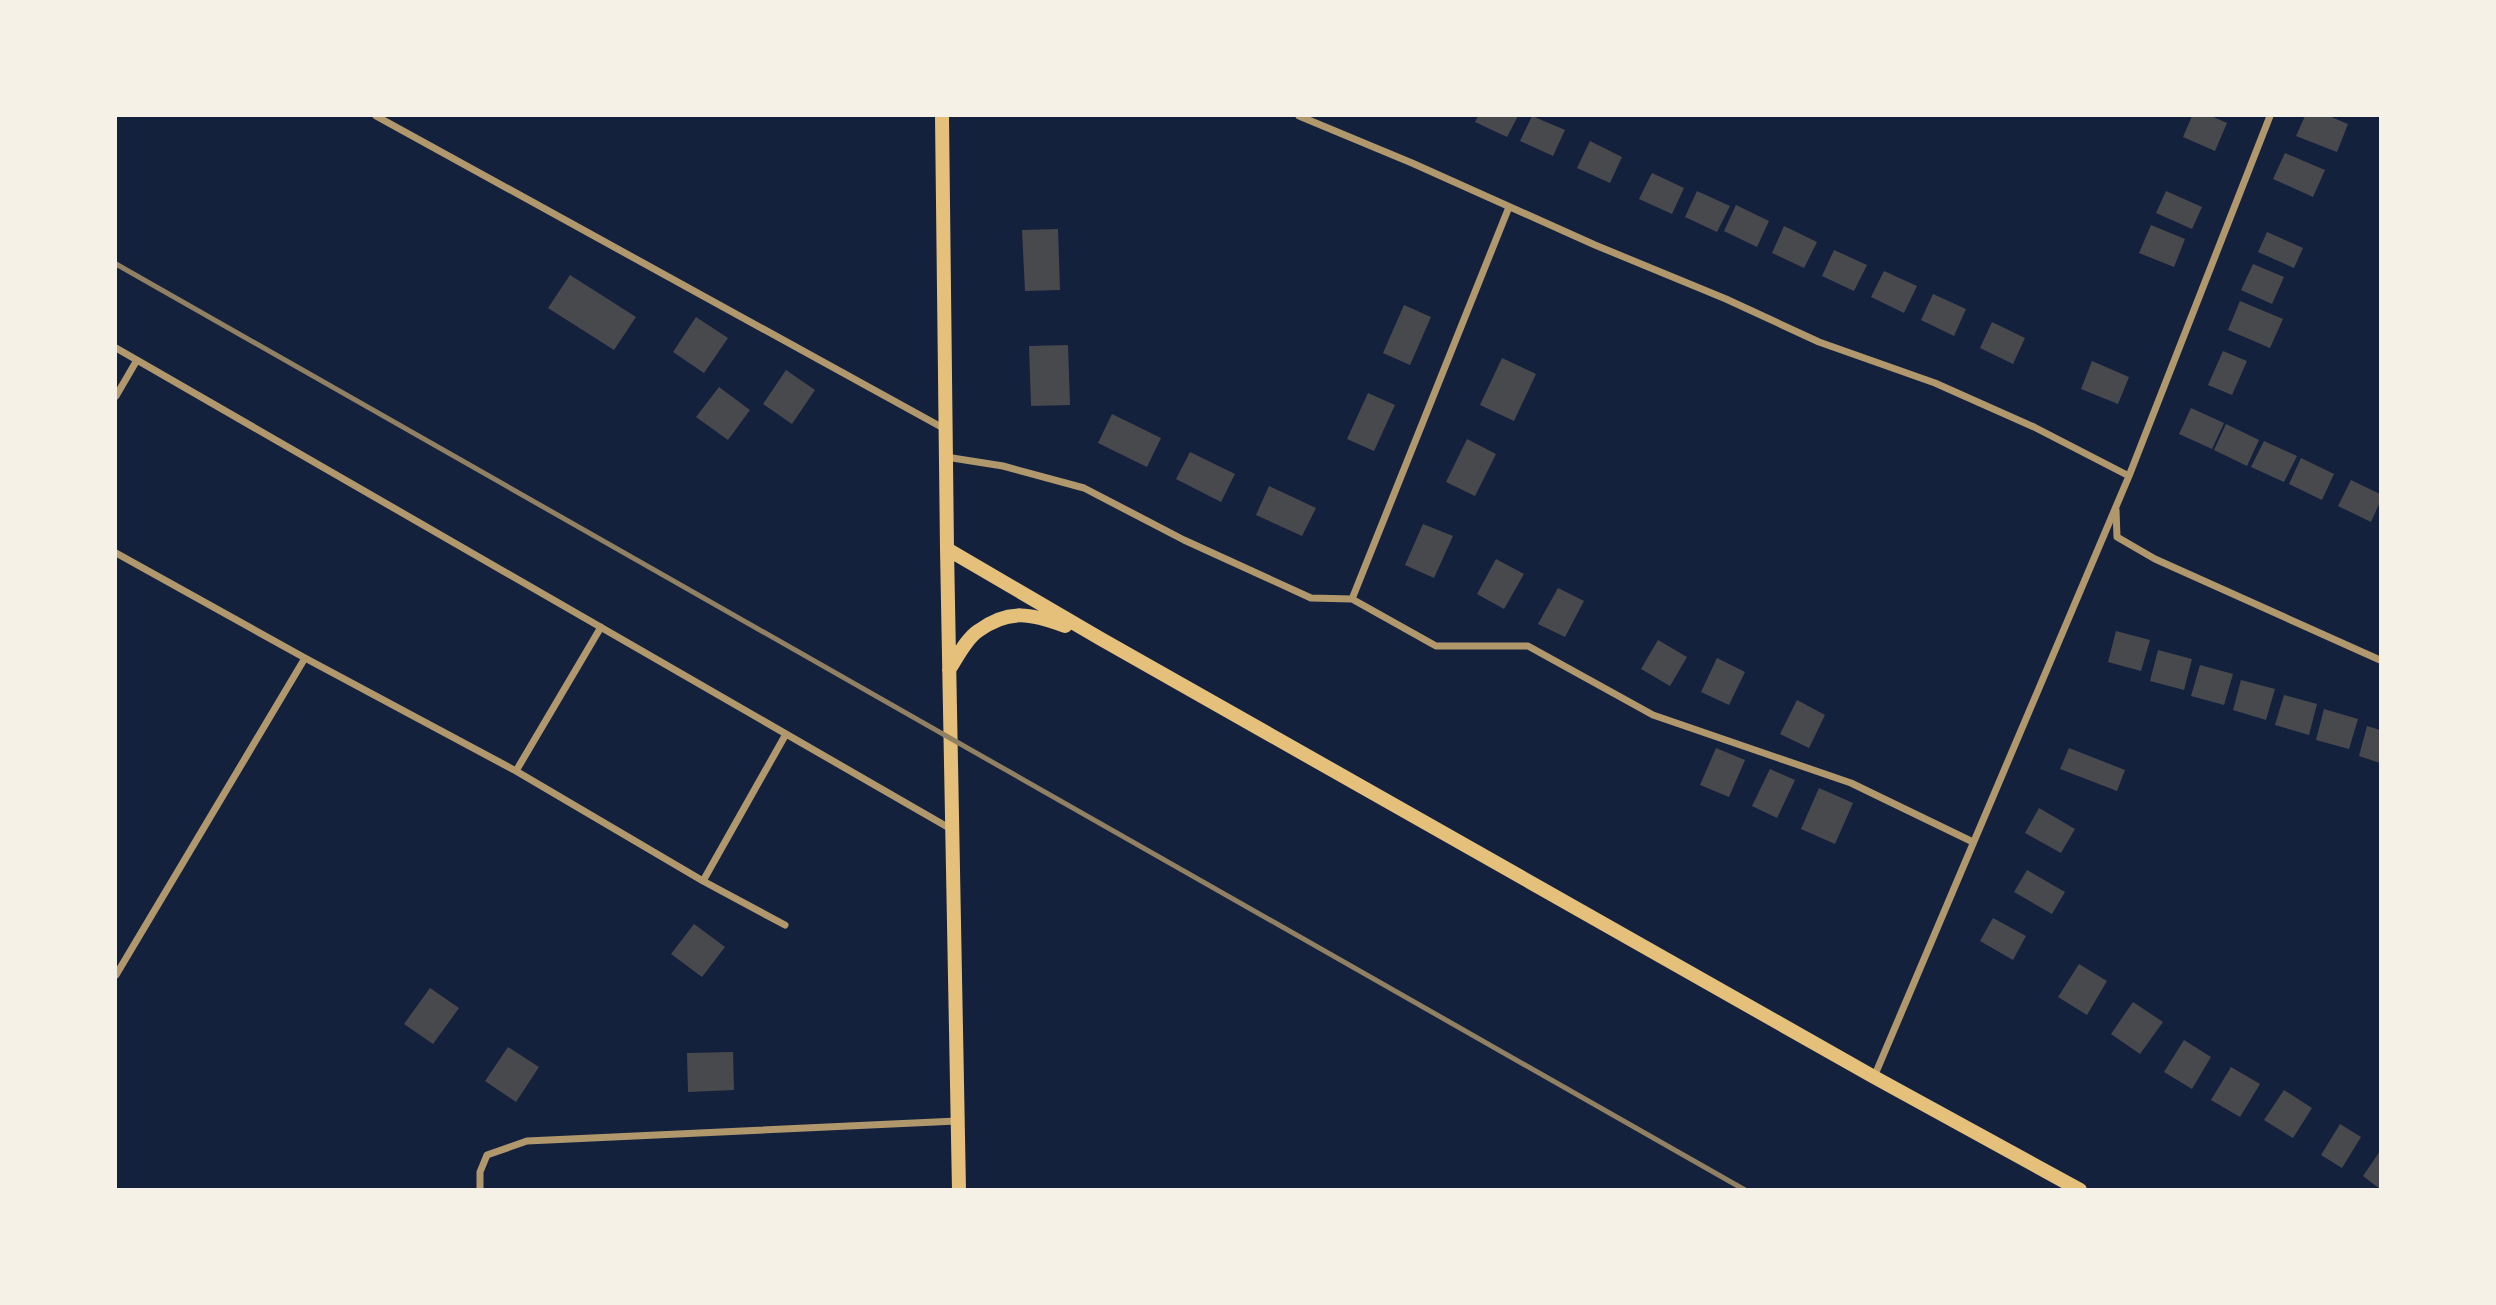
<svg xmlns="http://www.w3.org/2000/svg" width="2496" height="1305" viewBox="0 0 2496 1305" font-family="Raleway,sans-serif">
<rect width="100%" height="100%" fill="#14213d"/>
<path fill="#48494c" d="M1478,116H1518L1507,137L1475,122Z
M1532,116L1565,130L1553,156L1520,141Z
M2192,116H2211L2227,123L2215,151L2183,137Z
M2305,116H2329L2348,124L2337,152L2296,136Z
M1590,141L1622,157L1610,183L1577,168Z
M2285,153L2325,170L2313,197L2273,179Z
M1652,173L1684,188L1672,214L1639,199Z
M1697,191L1730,206L1717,232L1685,217Z
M2166,191L2202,207L2192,229L2156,213Z
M1736,205L1769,221L1757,247L1724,231Z
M2151,225L2185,239L2174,267L2139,253Z
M1784,226L1817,242L1804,268L1772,253Z
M1058,229L1060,290L1025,291L1022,230Z
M2267,232L2303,248L2294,268L2258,252Z
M1834,250L1867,265L1854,291L1822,276Z
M2253,264L2284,277L2272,304L2241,290Z
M1884,271L1917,286L1904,313L1871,297Z
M570,275L636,317L614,350L548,308Z
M1933,294L1966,309L1954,336L1921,320Z
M2240,301L2283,319L2270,348L2228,330Z
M1404,305L1431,317L1410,365L1383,353Z
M696,317L728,338L704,373L673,352Z
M1992,322L2025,338L2013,364L1980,348Z
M1068,345L1070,405L1031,406L1029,346Z
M2223,351L2247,361L2232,395L2208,385Z
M1502,358L1536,374L1514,421L1480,405Z
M2092,361L2129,377L2118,404L2081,389Z
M786,370L815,390L792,424L763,404Z
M719,387L750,410L728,440L696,417Z
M1368,393L1395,405L1374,451L1347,439Z
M2191,408L2224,423L2212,449L2179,434Z
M1112,414L1161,438L1147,467L1098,443Z
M2226,424L2259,440L2247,466L2214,450Z
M1467,439L1496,454L1475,496L1446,482Z
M2264,441L2297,456L2284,482L2251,467Z
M1190,452L1235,474L1221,502L1176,479Z
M2301,458L2334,474L2322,500L2289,484Z
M2351,480L2380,494V502L2371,522L2338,506Z
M1269,486L1316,508L1302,536L1256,515Z
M1423,524L1453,536L1434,578L1405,565Z
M1496,559L1524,574L1504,609L1477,594Z
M1558,588L1584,601L1565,637L1538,624Z
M2116,631L2150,640L2141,671L2108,662Z
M1658,640L1687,657L1670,686L1641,669Z
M2158,650L2192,659L2184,690L2150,681Z
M1717,658L1745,672L1729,705L1701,692Z
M2200,665L2233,674L2224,705L2191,696Z
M2241,680L2275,689L2266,720L2233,710Z
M2284,695L2317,704L2309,735L2275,725Z
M1797,700L1825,715L1809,748L1780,734Z
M2324,709L2358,719L2349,749L2316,740Z
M2367,726L2380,730V763L2359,756Z
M1716,748L1745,760L1729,797L1700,785Z
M2069,748L2125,770L2117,791L2060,769Z
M1770,769L1795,780L1777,818L1752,806Z
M1819,788L1853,803L1835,844L1801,829Z
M2039,808L2075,829L2061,853L2025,833Z
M2027,870L2065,892L2052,914L2014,892Z
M1993,918L2026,936L2013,960L1980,941Z
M694,924L725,947L702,977L671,954Z
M2079,964L2107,981L2087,1015L2058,997Z
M430,988L459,1008L433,1044L404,1024Z
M2133,1002L2163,1022L2140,1054L2111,1034Z
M2184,1040L2211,1057L2192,1089L2164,1072Z
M508,1047L539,1067L516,1102L485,1081Z
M733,1052L734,1090L688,1092L687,1053Z
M2231,1067L2260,1084L2240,1117L2211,1100Z
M2284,1090L2312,1108L2293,1138L2264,1120Z
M2340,1124L2361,1137L2342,1168L2321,1155Z
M2380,1151V1189L2363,1176Z"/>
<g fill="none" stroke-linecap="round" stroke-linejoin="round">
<path stroke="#b1986c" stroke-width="7" d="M376,116L945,429
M1299,116L1412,163L1595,245L1726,299L1819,342L1935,383L2034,427L2129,476
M116,348L951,829
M116,396L137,360
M946,457L1003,466L1084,488L1184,540L1311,598L1352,599L1436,646H1528L1653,715L1851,783L1973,842
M2116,510L2117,537L2155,559L2380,660
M116,553L305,658L516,771L703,881L785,925
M1352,599L1509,207
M516,771L601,627
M703,881L786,734
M116,975L305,658
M1874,1077L2129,476L2270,116
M480,1190V1172L487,1155L527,1141L957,1121"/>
<path stroke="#e5c07b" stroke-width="14" d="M942,116L947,549L959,1190
M947,549L1101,639L1874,1077L2080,1190
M949,670C957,658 966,639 978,631C1009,608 1032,614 1065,626"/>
<path stroke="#918062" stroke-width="5" d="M116,264L1745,1190"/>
</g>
<rect width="2496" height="1305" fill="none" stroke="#f6f1e7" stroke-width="234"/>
</svg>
